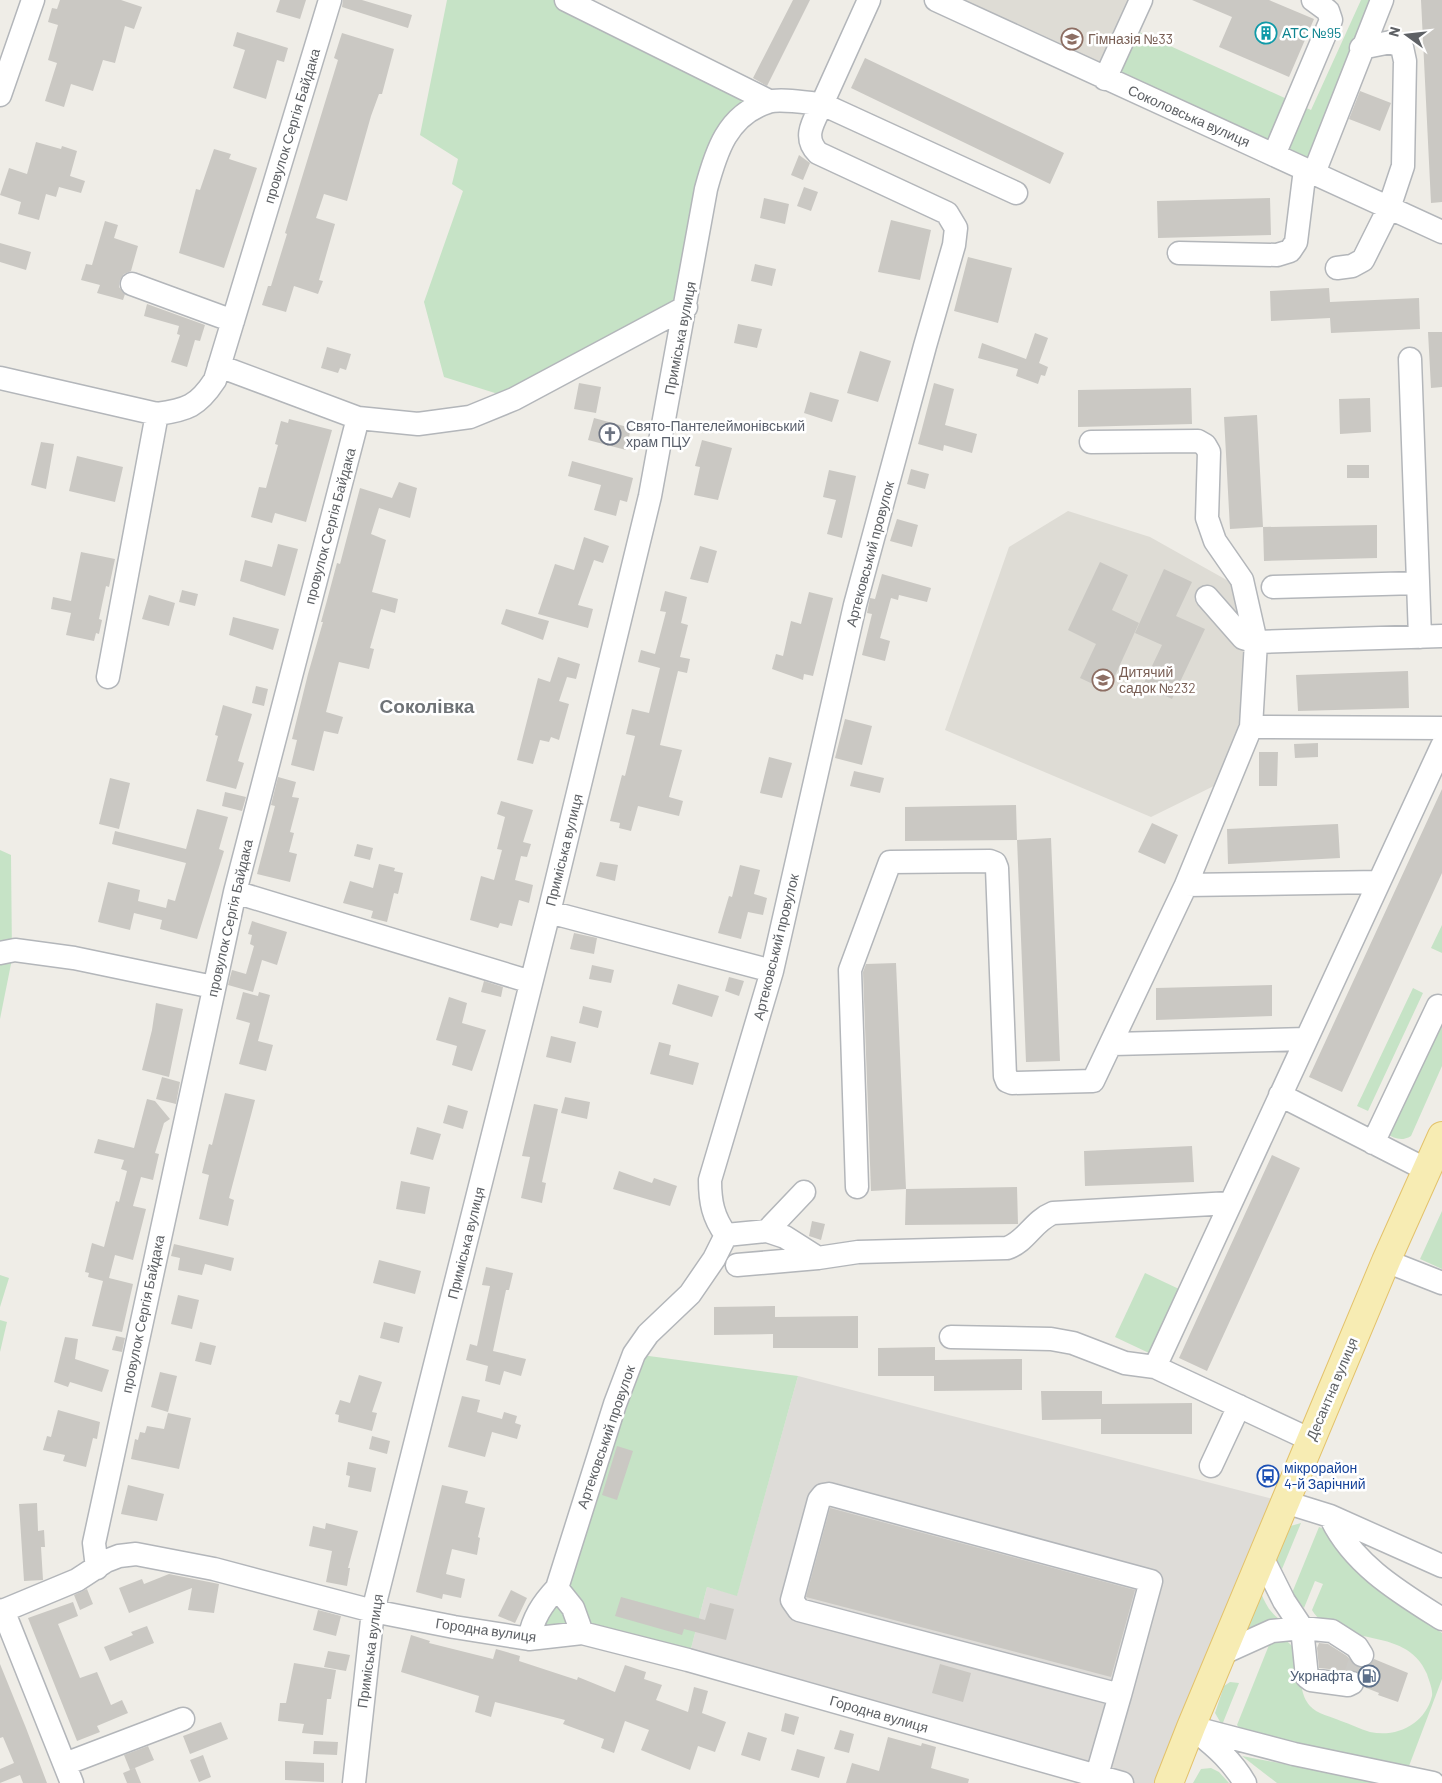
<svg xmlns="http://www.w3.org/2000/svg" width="1442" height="1783" viewBox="0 0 1442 1783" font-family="Barlow,sans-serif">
<rect width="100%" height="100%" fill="#efede7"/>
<path fill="#dedcd8" d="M798,1376L1285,1502L1169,1783H1122L688,1660L707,1587L737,1595Z"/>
<path fill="#dedcd5" d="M936,0H1141L1105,79Z
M1068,511L1150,537L1232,583L1244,633L1242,726L1222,782L1151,817L945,730L1009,547Z"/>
<path fill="#c6e3c6" d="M447,0H566L769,101L736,121L686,307L514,399L444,377L424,302L463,191L452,184L458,159L420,135Z
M1361,0H1382L1314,173L1105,79L1135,30L1311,110Z
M0,850L11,855L12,959L0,1019Z
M1442,925V953L1431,948Z
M1413,988L1423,993L1368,1111L1357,1106Z
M1442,1015V1066L1411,1136C1401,1142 1395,1138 1386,1134Z
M1442,1211V1269L1420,1259Z
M1145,1273L1179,1289L1149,1353L1115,1337Z
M0,1275L9,1278L0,1307Z
M0,1320L7,1322L0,1352Z
M634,1354L798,1376L737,1596L707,1587L688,1660L547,1638L532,1621Z
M1301,1523L1282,1569L1275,1557L1287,1527Z
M1319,1527L1324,1529L1356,1571L1377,1588L1442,1633V1679L1409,1766L1375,1764L1243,1732L1237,1725L1271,1640L1280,1637C1313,1654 1291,1683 1310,1706C1317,1714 1332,1717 1341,1721C1350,1724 1360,1729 1370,1732C1397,1738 1425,1724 1432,1696C1433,1689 1429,1681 1427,1674C1406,1623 1335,1649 1312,1610L1323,1584L1315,1581L1304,1608L1292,1593Z
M1261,1593C1267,1608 1273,1617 1288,1624L1245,1635Z
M1230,1682L1239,1683L1222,1725L1215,1713L1224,1686Z
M1242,1756L1385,1783H1277Z
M1211,1768L1219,1772L1229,1783H1193L1201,1769Z"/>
<path fill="#cac8c3" d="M60,0H121L142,7L134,29L125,26L115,63L103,60L93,91L71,84L64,107L45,101L57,63L48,60L58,25L48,22L52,8L57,9Z
M280,0H306L300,19L276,12Z
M343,0H362L412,15L408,28L342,7Z
M793,0H810L767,86L753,78Z
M1192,0H1269L1314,19L1289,77L1219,47L1232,17Z
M1421,0H1442V202L1431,203Z
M237,32L288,48L284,62L277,60L266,99L233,88L245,50L233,46Z
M342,33L394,49L382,94H379L371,116L347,201L324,194L316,218L335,224L319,280L323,281L318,294L294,286L286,312L262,305L268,286H271L287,234L285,233L338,60L334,58Z
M865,58L1064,153L1050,184L851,88Z
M1360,91L1391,103L1380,131L1349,119Z
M36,142L61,149L62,146L77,151L70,176L85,181L81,193L59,187L56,197L46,194L39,220L18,214L21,202L0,195L9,168L27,174Z
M214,149L231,154L229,159L257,168L224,268L179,253L196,189L200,190Z
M799,155L810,163L803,180L791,175Z
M804,187L818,192L811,211L797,206Z
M764,198L789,204L785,224L760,218Z
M1270,198L1271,235L1158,238L1157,201Z
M891,220L931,230L920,280L878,272Z
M105,221L118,225L114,238L138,246L131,271L124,274L120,280L119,287L125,294L123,300L97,293L100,285L81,280L86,264L92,265Z
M0,243L31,252L26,270L0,262Z
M968,257L1012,268L998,323L954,311Z
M755,264L776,269L772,286L751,281Z
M1329,288L1330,302L1419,298L1420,329L1331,333L1330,318L1271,321L1270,291Z
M147,304L205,325L200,341L195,340L187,367L171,362L180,335L177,334L179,326L144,316Z
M738,324L762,329L757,348L734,343Z
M1428,332H1442V387L1431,388Z
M1035,333L1048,338L1039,363L1048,367L1045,376L1041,375L1038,384L1016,376L1018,369L978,358L982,343L1026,359Z
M327,347L351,354L346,370L340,368L338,373L321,368Z
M860,351L891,361L878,402L847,393Z
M579,383L601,387L596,413L574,409Z
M934,383L954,389L945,425L977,434L972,453L944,445L943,451L918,444Z
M1191,388L1192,424L1078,427V390Z
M810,392L839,400L832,422L804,413Z
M1370,398L1371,432L1340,434L1339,399Z
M1257,415L1263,527L1230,529L1224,417Z
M594,418L631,428L626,450L588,440Z
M289,419L332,430L306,522L275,513L272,523L251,517L259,487L266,488L278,445L275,444L281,421L288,423Z
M702,440L732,448L718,500L694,495L700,467L695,466Z
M41,442L54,444L46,489L31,485Z
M77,456L123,467L115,502L69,491Z
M572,461L633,478L627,502L620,500L616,516L594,510L601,485L568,476Z
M1347,465H1369V478H1347Z
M911,469L929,474L925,489L907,484Z
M829,470L856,476L842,538L827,534L836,500L823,497Z
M399,482L417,488L410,518L379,508L371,534L386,540L372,592L398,599L395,613L381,609L370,648L374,649L369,669L339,662L326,712L343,717L338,734L324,731L314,771L291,765L297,740L292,739L308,674L323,622H321L326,604L337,563L340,564L360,488L392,498Z
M897,519L918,525L912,547L890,541Z
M1377,525V558L1264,561L1263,527Z
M584,537L609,546L603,563L594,560L578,605L593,609L588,628L538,614L555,564L574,570Z
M278,544L298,549L285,596L240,581L245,560L272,567Z
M700,546L717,551L708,583L690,579Z
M81,552L115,559L109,587L106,586L99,619L102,620L99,634L96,633L94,641L66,635L71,613L51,609L53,597L71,601Z
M1100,562L1128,575L1112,610L1139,623L1108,691L1080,678L1096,644L1068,630Z
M1164,569L1192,582L1176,616L1205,629L1172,699L1143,685L1162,645L1135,633Z
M882,574L931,588L927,602L899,595L898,600L891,598L880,638L890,641L885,661L862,655L872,614L867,613L870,598L875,599Z
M182,590L198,594L195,606L179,602Z
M665,591L687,597L681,623L688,625L680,657L690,659L687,673L678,671L660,745L682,750L669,797L683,801L679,816L638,806L631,831L619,828L620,823L610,821L622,775L625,776L635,736L626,734L632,709L649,713L660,668L638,662L641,650L655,654L666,612L660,611Z
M809,592L833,598L813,676L804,674L803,680L772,669L776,654L783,656L791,621L801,624Z
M149,595L175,603L169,626L142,619Z
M506,609L549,621L543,640L501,624Z
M233,617L279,629L273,650L229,635Z
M558,657L580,664L576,679L567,677L559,701L569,704L559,740L551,737L549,742L540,740L533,764L517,760L538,678L550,682Z
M1408,671L1409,708L1298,711L1296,675Z
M256,686L268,689L264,706L252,703Z
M223,705L252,714L238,761L244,763L236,789L206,781L218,736L215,735Z
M845,719L872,726L862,765L835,758Z
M1318,743V757L1295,758L1294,744Z
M1259,752H1278L1277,786H1259Z
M769,757L792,763L782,798L760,793Z
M854,771L884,778L880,793L850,786Z
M278,777L296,782L292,797L299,798L290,832L294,833L289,852L297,854L290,882L257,874L275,806L271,805Z
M110,778L130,783L119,829L99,824Z
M1442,789V873L1342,1092L1309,1077Z
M225,792L246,797L242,811L222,806Z
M501,801L533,810L523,842L531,844L527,857L521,856L515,880L533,885L529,903L519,900L512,926L500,923L498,928L470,920L481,876L494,880L502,850L497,849L505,817L497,814Z
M1016,805L1017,840L905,841V807Z
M197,809L228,817L219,849L224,851L197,939L160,929L162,920L134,913L130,930L98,922L108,882L140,890L138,901L166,908L168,899L175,901L186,863L112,844L115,831L186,849Z
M1152,823L1178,835L1165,864L1138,852Z
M1338,824L1340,858L1228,864L1227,829Z
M1051,838L1060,1061L1026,1062L1017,840Z
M357,844L373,848L370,860L354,856Z
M600,862L618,865L615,881L596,876Z
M379,864L395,868L394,871L403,873L398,894L394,893L387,922L371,918L373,911L343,903L350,881L373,888Z
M740,865L760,870L754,894L767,898L763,915L748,912L741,939L718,933L729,896L732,897Z
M252,921L287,932L277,965L262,960L253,992L228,985L232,970L246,974L254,946L250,944L252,935L248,934Z
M574,933L597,938L594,954L570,949Z
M896,963L906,1189L871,1191L863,972L866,964Z
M592,965L614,970L611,983L589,979Z
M729,977L744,981L739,996L725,991Z
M484,981L503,987L501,997L481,992Z
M678,984L719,996L712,1017L672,1004Z
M1272,985V1016L1156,1020V988Z
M243,992L258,996L259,992L270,995L258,1041L273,1045L266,1071L239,1064L250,1023L236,1019Z
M449,997L467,1003L462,1023L486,1030L472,1071L452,1065L457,1046L436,1040Z
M156,1003L183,1009L169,1077L142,1070L152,1030Z
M583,1006L602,1011L598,1028L579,1023Z
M551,1036L576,1042L571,1063L546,1057Z
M659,1042L671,1045L669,1055L699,1063L693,1085L650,1074Z
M162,1077L180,1082L176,1104L156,1099Z
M225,1093L255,1100L229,1198L234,1200L228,1226L199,1219L209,1175L202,1173L209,1144L212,1145Z
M565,1097L590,1102L587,1119L561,1113Z
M147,1099L155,1101L170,1119L164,1123L155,1153L159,1154L153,1180L141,1177L133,1206L146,1209L133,1260L115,1255L109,1278L133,1284L122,1332L92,1326L103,1281L88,1277L89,1273L85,1272L92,1243L104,1247L116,1201L119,1202L127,1171L121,1169L124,1160L94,1153L98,1139L134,1148Z
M534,1104L558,1109L542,1182L546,1183L542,1203L521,1198L530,1157L522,1156Z
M448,1105L468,1111L463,1129L443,1123Z
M417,1127L441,1134L433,1160L410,1154Z
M1192,1146L1194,1182L1085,1186L1084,1151Z
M1272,1155L1300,1168L1207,1371L1179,1358Z
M619,1171L652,1183L654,1178L677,1186L670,1206L613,1189Z
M401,1181L430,1187L425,1214L396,1209Z
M1017,1187L1018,1224L905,1225L906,1189Z
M812,1221L825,1224L821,1240L809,1236Z
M174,1244L234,1258L231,1271L205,1264L202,1275L178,1270L180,1258L171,1256Z
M379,1260L421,1271L415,1294L373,1283Z
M486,1267L513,1273L509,1290H506L493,1351L526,1359L521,1376L504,1371L500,1385L485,1381L488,1366L466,1360L470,1344L477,1346L490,1286L482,1285Z
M178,1295L199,1300L192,1329L171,1324Z
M775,1306V1317L858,1316V1348H773V1334L714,1335V1307Z
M384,1322L403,1327L399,1343L380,1338Z
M116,1336L125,1338L122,1352L112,1350Z
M65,1337L78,1339L75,1359L109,1370L102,1392L70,1382L68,1387L54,1382Z
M200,1342L216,1346L211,1365L195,1361Z
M935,1347V1360L1022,1359V1390L934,1391V1376H878V1348Z
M160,1372L177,1376L168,1412L151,1407Z
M359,1375L382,1382L372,1412L377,1413L372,1431L338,1422L339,1415L335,1414L340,1400L350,1403Z
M1041,1391H1102V1404L1192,1403V1434H1101V1419L1042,1420Z
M462,1396L480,1400L477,1412L502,1419L504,1412L517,1416L515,1423L521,1425L517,1439L492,1432L485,1457L448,1447Z
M58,1410L100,1422L97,1439L93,1438L86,1467L63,1461L65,1455L43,1450L47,1436L51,1437Z
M168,1413L191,1418L179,1469L131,1459L135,1439L138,1440L140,1432L145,1433L147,1426L164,1429Z
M372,1436L390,1441L387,1454L369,1449Z
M617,1446L633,1451L617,1500L602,1495Z
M348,1462L376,1468L371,1492L348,1487L350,1476L346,1475Z
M128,1485L164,1494L157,1521L121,1514Z
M442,1485L468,1491L465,1503L485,1508L478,1537L480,1538L477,1555L452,1549L446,1574L465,1579L461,1598L443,1594L442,1599L416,1592Z
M37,1503L38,1531L44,1530L45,1547H41L43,1580L24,1581L19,1504Z
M830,1508L1135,1590L1111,1677L806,1597Z
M326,1523L358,1531L348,1568H350L347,1586L326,1582L332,1551L309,1546L313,1526L325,1529Z
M169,1574L219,1584L214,1613L188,1610L192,1588L129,1613L119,1588L142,1579L144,1584Z
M87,1589L93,1604L80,1610L74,1595Z
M511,1590L527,1598L515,1623L498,1616Z
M621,1597L705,1620L710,1603L734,1609L726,1640L684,1629L682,1635L615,1616Z
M73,1602L78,1616L58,1624L80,1678L97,1672L111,1705L122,1700L128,1713L97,1726L100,1732L77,1741L28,1618Z
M318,1610L341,1616L336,1636L313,1630Z
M147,1626L154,1643L110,1661L104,1647L133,1635L131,1632Z
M411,1635L430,1641L429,1643L493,1659L496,1649L520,1656L519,1661L577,1680L578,1677L615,1692L625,1665L646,1672L644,1679L662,1685L656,1700L688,1712L694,1687L708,1691L702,1713L726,1722L715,1752L698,1746L690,1770L641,1750L649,1730L625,1721L614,1753L601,1748L604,1739L563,1724L565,1720L495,1702L491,1717L475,1712L479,1696L401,1672Z
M1319,1643L1328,1644L1347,1656L1356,1667L1369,1666L1374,1659L1408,1673L1398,1702L1378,1695L1379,1693L1364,1687V1678L1359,1672L1319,1668L1317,1648Z
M328,1651L350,1655L346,1671L324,1667Z
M294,1663L336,1670L331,1699H327L323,1735L302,1733L304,1724L278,1721L280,1703H286Z
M0,1664L26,1728L47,1783H23L20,1775L0,1783V1769L14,1763L3,1737L0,1738Z
M940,1664L971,1673L963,1702L932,1693Z
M785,1713L799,1717L794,1735L781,1731Z
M221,1722L228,1739L190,1754L183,1736Z
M840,1730L854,1734L849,1753L834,1749Z
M748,1732L767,1738L760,1761L741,1755Z
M888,1737L921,1746L922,1743L936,1747L931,1768L969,1779L968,1783H846L852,1763L879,1771Z
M314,1741L338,1742L337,1755L313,1754Z
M148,1746L154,1760L130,1770L124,1755Z
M797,1749L825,1757L819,1778L791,1770Z
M203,1755L211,1777L199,1782L190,1760Z
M285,1761L324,1763V1782L285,1780Z
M135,1768L141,1783H127L123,1773Z"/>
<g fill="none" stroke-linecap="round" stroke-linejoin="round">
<path stroke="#cbcac6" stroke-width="22" stroke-dasharray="22 11" stroke-linecap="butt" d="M1352,1683L1362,1655"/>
<g stroke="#b3b6ba" stroke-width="25">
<path id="minor" d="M566,0L769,101
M936,0L1442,232
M1105,79L1141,0
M0,95L33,0
M1274,155L1331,20L1328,11L1313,0
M1314,173L1382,0
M1179,253L1277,255L1290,251L1296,242L1305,169
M1337,268L1352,266L1363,260L1389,208L1403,166L1405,61L1402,47L1391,42L1361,48
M132,284L233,321
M1410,359L1420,637
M219,366L358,418L418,424L470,417L514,399L686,307
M0,378L157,414
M1273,587L1418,583
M1207,597L1243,638L1256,642L1442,636
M108,677L157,414C187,410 198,406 215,380L330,0
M1251,727L1442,728
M1186,885L1379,882
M235,892L531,982
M549,912L772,971
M0,953L15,950L74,958L213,987
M1113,1044L1306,1039
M1280,1095L1427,1170
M1373,1143L1438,1006
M857,1187L850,970L890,862L990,861L995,863L997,868L1005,1076L1007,1081L1012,1083L1093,1081L1186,885L1251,727L1256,642L1242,580L1215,541L1207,518L1209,452L1205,445L1198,441L1091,442
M767,1231L804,1192
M726,1235L767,1231L785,1237L818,1258
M1386,1261L1442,1283
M737,1265L818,1258L858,1252L1007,1248C1026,1242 1033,1221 1053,1213L1230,1203
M951,1337L1051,1339L1073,1343L1125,1363L1155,1367L1311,1440
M1155,1367L1442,746
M1211,1466L1239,1406
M1285,1502L1330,1516L1442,1566
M1330,1516C1352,1564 1399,1592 1442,1619
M97,1568L94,1543L235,892L358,418
M557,1588L573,1608L582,1633
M3,1610L72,1783
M0,1612L77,1580L106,1561L119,1556L136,1554L214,1569L373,1611L454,1627L529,1639L582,1633L688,1660L1122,1783
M529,1639C533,1618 542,1604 557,1588L615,1404L634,1354L648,1334L690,1294L714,1259L726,1235C713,1217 710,1202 710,1180L772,971L855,605L925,346L954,245L956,228L947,213L818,153C802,137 814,121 822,104L1016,193
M1221,1654L1272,1631L1302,1628L1284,1601L1262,1557
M1352,1683L1348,1685L1311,1680L1307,1677L1302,1628L1332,1631L1357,1647L1362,1655
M1191,1727L1294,1754L1433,1783
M1197,1732C1217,1748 1232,1761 1245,1783
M65,1764L183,1719
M1097,1775L1120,1695L799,1610L792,1600L819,1500L823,1495L829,1494L1151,1581L1120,1695
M354,1783L373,1611L549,912L650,496L706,189C716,152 727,115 768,102C779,98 809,103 822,104L869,0"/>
</g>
<g stroke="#e3c26b" stroke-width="30">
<path id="major" d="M1169,1783L1191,1727L1386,1261L1442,1136"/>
</g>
<use href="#minor" stroke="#fff" stroke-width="22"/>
<use href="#major" stroke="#f7ecb3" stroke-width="28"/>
</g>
<defs>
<g id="building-ring" transform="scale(1.125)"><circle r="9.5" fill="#fff" stroke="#0f9aa8" stroke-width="1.5"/><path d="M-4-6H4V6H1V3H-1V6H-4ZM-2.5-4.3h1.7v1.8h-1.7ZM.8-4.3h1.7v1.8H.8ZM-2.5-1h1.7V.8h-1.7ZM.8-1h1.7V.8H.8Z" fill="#0f9aa8"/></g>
<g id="school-ring" transform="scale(1.125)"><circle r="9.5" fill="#fff" stroke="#8d6e63" stroke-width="1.5"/><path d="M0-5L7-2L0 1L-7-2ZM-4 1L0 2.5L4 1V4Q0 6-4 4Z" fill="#8d6e63"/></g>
<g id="church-ring" transform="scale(1.125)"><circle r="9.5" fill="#fff" stroke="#6b7280" stroke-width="1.5"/><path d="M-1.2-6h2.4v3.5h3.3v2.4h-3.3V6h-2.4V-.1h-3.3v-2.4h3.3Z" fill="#6b7280"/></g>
<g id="bus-ring" transform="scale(1.125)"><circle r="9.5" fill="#fff" stroke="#1a4fb4" stroke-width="1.5"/><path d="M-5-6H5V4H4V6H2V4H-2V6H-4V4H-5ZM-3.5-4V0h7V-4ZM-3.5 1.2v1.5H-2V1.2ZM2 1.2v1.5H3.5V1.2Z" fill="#1a4fb4"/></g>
<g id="fuel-ring" transform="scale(1.125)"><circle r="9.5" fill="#fff" stroke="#5c6f8a" stroke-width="1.5"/><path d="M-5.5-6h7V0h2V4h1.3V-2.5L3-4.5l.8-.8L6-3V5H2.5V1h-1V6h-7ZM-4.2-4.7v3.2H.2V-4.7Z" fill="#5c6f8a"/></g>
</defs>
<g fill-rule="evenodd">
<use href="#building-ring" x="1266" y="33"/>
<use href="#school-ring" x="1072" y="39"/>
<use href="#church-ring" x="610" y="434"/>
<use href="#school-ring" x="1103" y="680"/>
<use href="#bus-ring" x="1268" y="1476"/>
<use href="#fuel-ring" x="1369" y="1676"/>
</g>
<g text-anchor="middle" stroke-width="5" stroke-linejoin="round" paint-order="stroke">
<g font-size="14" fill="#0d838f" stroke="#fff" text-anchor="start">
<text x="1282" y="38">АТС №95</text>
</g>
<g font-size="14" fill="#785e54" stroke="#fff" text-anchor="start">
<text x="1088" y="44">Гімназія №33</text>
<text x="1119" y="677">Дитячий<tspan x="1119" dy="16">садок №232</tspan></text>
</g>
<g font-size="14" fill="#5e6165" stroke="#fff">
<text transform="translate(1189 116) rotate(24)" y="5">Соколовська вулиця</text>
<text transform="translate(292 126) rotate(-73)" y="5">провулок Сергія Байдака</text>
<text transform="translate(680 338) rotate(-79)" y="5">Приміська вулиця</text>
<text transform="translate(330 526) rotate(-75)" y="5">провулок Сергія Байдака</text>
<text transform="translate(870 554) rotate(-75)" y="5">Артековський провулок</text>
<text transform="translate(564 850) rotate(-76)" y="5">Приміська вулиця</text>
<text transform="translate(230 918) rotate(-77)" y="5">провулок Сергія Байдака</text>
<text transform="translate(776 947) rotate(-76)" y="5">Артековський провулок</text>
<text transform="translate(466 1243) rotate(-76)" y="5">Приміська вулиця</text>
<text transform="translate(143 1314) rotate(-78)" y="5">провулок Сергія Байдака</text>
<text transform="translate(1332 1389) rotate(-67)" y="5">Десантна вулиця</text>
<text transform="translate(606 1437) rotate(-71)" y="5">Артековський провулок</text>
<text transform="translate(486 1630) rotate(8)" y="5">Городна вулиця</text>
<text transform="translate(370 1651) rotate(-82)" y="5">Приміська вулиця</text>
<text transform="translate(879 1714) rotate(16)" y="5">Городна вулиця</text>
</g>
<g font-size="14" fill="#5b616d" stroke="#fff" text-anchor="start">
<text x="626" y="431">Свято-Пантелеймонівський<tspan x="626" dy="16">храм ПЦУ</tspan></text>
</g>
<g font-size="14" fill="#164399" stroke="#fff" text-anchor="start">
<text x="1284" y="1473">мікрорайон<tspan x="1284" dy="16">4-й Зарічний</tspan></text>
</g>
<g font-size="14" fill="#4e5e75" stroke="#fff" text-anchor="end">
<text x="1353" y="1681">Укрнафта</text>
</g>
<g font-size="19" font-weight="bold" fill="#6f7377" stroke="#fff">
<text x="427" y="713">Соколівка</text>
</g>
</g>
<g transform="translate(1407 35) rotate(285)" stroke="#ffffff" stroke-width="4" paint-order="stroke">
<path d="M0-4L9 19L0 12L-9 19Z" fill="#5e6165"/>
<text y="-8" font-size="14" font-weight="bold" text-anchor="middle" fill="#5e6165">N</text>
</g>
</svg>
